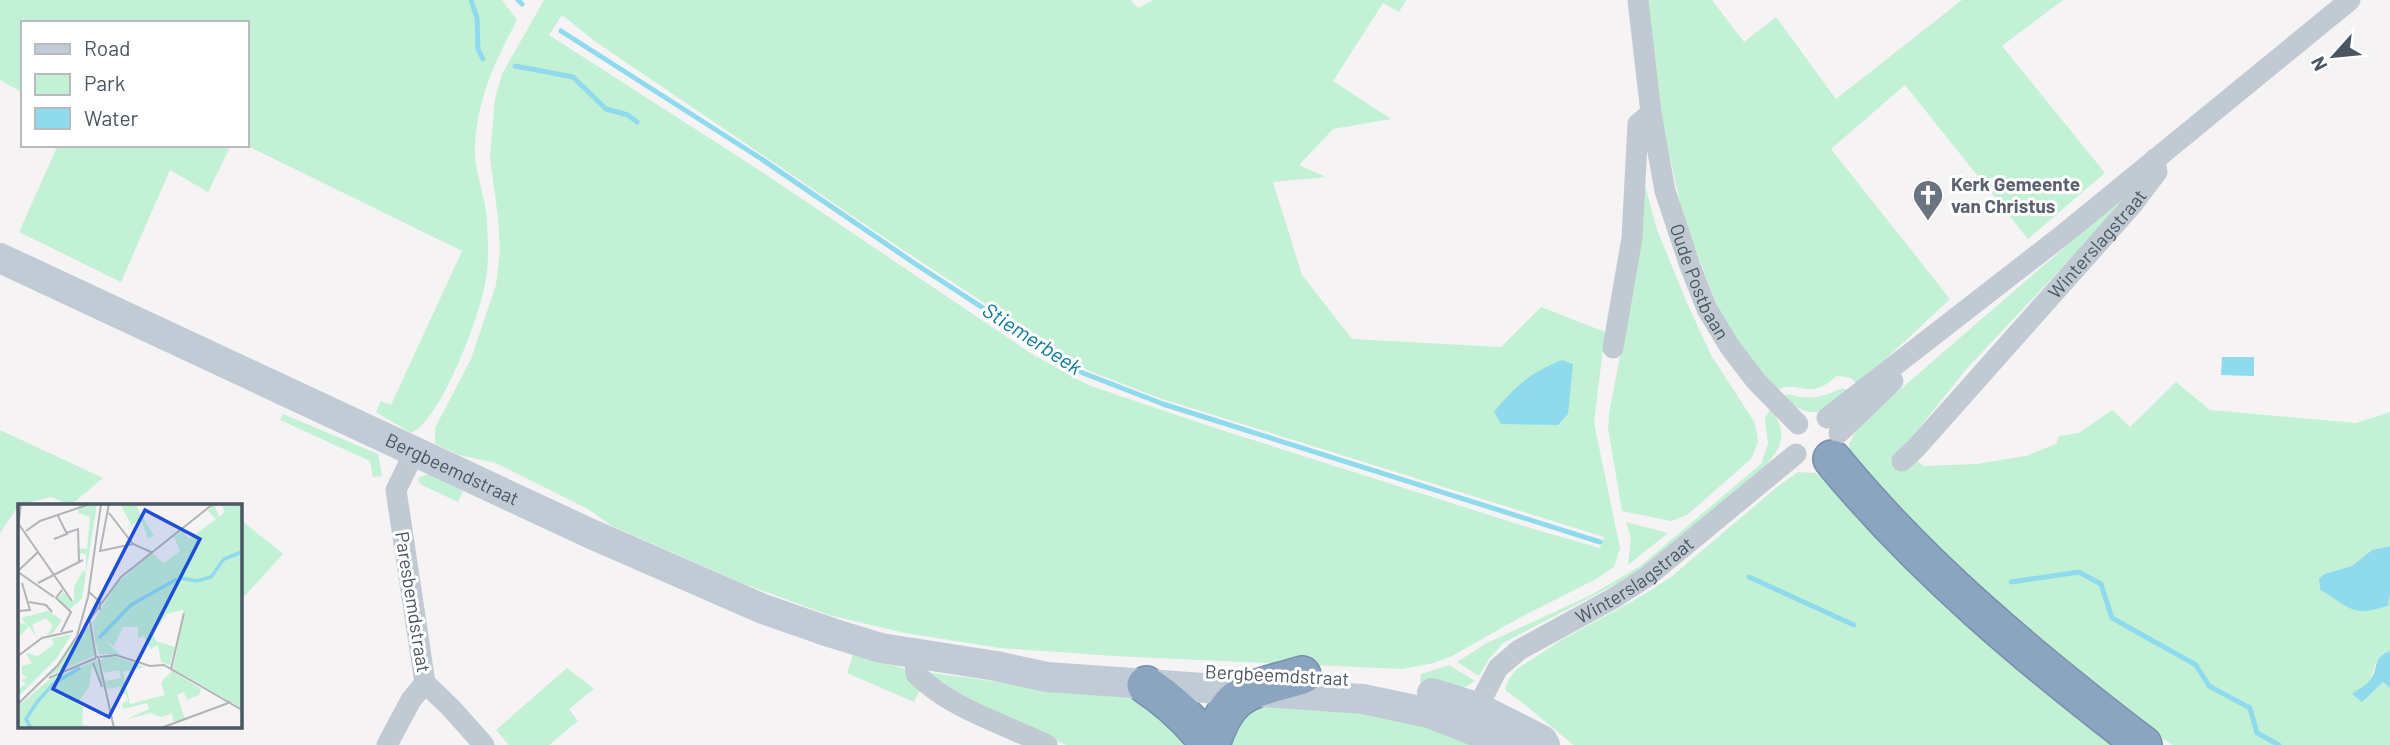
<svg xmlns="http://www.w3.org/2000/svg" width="2390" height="745" viewBox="0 0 2390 745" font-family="Barlow,sans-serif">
<rect width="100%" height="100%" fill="#f5f3f3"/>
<path fill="#c3f1d5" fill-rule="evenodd" d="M0,0H502L517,20C495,62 478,96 475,145C473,171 487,198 487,224C488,242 489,261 486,278C482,311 441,421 411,433L376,412L381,401L391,405L462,251L246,145L247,23H23V93L0,80Z
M544,0H1131L1138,8L1153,0H1406L1399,12L1383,3L1333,81L1391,119L1333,129L1299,165L1326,177L1273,182L1302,275L1352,339L1501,347L1541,307L1605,332L1594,423L1620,548L1614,567L1596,579L1517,619L1452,656L1434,663L1402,669L1114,656L1000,648L905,633L829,615L744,584L612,526L588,509L496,463L459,455L435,444V428L471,359L496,285L500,251L498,218L490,157L495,99L502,74ZM562,15L596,42L891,242L1087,370L1159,398L1604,537L1600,548L1530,528L1209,426L1088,385L1035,356L759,170L549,35Z
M1647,0H1712L1744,42L1776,17L1836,99L1962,0H2063L2002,46L2105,173L2028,239L1905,85L1831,149L1950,299L1858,385L1851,378L1837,376C1832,380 1824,387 1817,388C1801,392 1794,382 1777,390L1738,342L1722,318L1683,217L1658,102Z
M58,145H231L208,192L170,170L121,282L19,232Z
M1643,178L1657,230L1687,303L1711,355L1755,423L1758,442L1751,459L1687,515L1671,521L1622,511L1608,428L1609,414L1627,319Z
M2138,184L2127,199L1968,367L1893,461H1917L1924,466L1977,464L2026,456L2056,444L2059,436L2079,433L2112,410L2130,427L2176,382L2210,410L2356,423L2390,412V546L2372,550L2353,566L2324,574L2319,579L2320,590L2332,595L2351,609L2387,606L2390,594V651C2377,656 2374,666 2371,679L2383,682L2390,688V745H2173L2097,694L1949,564L1853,465L1849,444L1859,425Z
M1843,388L1850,392C1822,415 1814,420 1781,398L1788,394C1810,401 1823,397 1843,388Z
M1771,408C1787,433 1784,444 1765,467L1647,564L1622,581L1503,643L1489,659L1479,676L1457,662L1485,644L1591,595L1640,566L1761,464L1768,444L1765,418Z
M283,414L378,454L382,476L373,477L370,461L280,420Z
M0,430L103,478L71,505L51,497L19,505L0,533Z
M1798,472L1815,473L1826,479C1918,571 2009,665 2112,745H1574C1550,727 1530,707 1505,690L1509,679L1517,669L1563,639L1633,601L1671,577L1777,487Z
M430,473L455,485L463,492L458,502L420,484L418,478Z
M240,519L283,554L240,601Z
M1626,522L1668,533L1628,565L1631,539Z
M853,655L903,668L919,692L914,702L847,673Z
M1449,665L1475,681C1456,695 1441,689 1420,682L1421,674Z
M567,668L594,689L569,709L578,721L549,745H509L496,730Z
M925,672L1065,691L1150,700L1197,745H1066L980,706Z
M1245,702L1385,712L1482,745H1225Z"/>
<path fill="#90daee" d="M2222,357H2254V376L2221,375Z
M1562,360L1573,364L1568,414L1558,425L1501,424L1494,412C1514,387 1531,372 1562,360Z
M2390,546V594L2388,606C2379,608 2368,612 2360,611C2346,610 2333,596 2320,590L2319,579L2324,574L2352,566L2372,550Z
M2390,651V688L2383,682L2362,702L2352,694C2357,690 2367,685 2371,679C2379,667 2372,658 2390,651Z"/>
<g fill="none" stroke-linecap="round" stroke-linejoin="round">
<path stroke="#90daee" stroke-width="5" d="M471,0L477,18L478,49L483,59
M518,0L522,4
M561,31L760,158L917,265L1083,373L1163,404L1600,542
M515,66L573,77L606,109L628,115L637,122
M1749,577L1854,625
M2011,582L2079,572L2101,584L2112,618L2196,665L2209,686L2250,708L2257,733L2279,745"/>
<g stroke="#7690ad" stroke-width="40">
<path id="highway" d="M1832,459C1921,568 2032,660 2143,745
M1146,685C1172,702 1192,722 1210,745
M1211,745C1229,688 1250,691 1302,675"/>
</g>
<g stroke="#c1cad2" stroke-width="21">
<path id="s1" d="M1638,0L1651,113L1665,191L1690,266L1707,309L1730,347L1756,381L1798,424"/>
<path d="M1613,348L1632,238L1638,124L1651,113"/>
<path d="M1827,418L2064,234L2350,0"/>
<path d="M1839,433L1893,381"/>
<path id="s2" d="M1902,461L1916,448L2132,205L2157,172L2155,159"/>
<path d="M914,654L916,674C951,709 1004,724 1047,745"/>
<path d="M425,683L451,708L484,745"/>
<path id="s3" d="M1472,718L1498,668L1519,650L1614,598L1648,576L1796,454"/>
<path d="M387,745L411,700L425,683L396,490L414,453"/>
</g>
<g stroke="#c1cbd6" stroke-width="30">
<path id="s4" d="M0,258L589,533L763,609L832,633L881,648L996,666L1047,677L1363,699L1429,713L1510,745"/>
<path d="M1432,693L1477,707L1542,740L1545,745"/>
</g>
<use href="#highway" stroke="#8ba5c1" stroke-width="37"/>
</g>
<defs>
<g id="church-pin" transform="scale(1.575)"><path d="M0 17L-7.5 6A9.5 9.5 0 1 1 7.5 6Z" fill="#6b7280" stroke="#fff"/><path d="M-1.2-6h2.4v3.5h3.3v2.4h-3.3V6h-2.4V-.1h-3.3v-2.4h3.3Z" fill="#fff"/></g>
</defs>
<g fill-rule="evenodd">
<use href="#church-pin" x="1928" y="195"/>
</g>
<g text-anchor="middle" stroke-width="6" stroke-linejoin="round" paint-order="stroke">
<g font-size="19" font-weight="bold" fill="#5b616d" stroke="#fff" text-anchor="start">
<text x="1951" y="191">Kerk Gemeente<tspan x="1951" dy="22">van Christus</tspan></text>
</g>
<g font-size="19" fill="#4a5661" stroke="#fff">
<text dy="7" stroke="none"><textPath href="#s2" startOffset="292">Winterslagstraat</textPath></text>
<text dy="7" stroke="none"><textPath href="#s1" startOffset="290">Oude Postbaan</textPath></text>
<text dy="7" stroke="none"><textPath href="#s4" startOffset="499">Bergbeemdstraat</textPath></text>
<text dy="7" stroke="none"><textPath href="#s3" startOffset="219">Winterslagstraat</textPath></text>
<text transform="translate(413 602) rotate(81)" y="7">Paresbemdstraat</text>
<text transform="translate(1277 675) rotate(3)" y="7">Bergbeemdstraat</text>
</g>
<g font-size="21" font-style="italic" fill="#0c7c9b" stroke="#fff">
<text transform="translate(1032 339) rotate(33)" y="7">Stiemerbeek</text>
</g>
</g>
<g transform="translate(18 504)">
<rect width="224" height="224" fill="#f5f3f3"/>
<path d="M79,0L64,95L52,105L39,95L45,88L56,98V83L65,66L68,69V50L59,49L60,44L69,45L72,13L60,9L61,2ZM102,0H117L136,32L130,35L123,15L106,26L113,20ZM196,0L201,13L207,8L203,0H224V48L206,54L199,68L209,54L224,49V205L155,165L166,109L162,99L164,106L149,110L135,130L138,137L157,143L152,161L143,158L140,141L132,145L126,132L120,134V123H105L96,142L88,138L102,150H81L77,136L75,118L100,78L134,49L146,59L162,47L156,33L164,27L171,35L198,15L190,7ZM30,107L44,116L34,130L29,131L35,122L28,114L14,121L19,134L11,122L3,131L0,127V119L8,120L3,114ZM73,121L78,151L31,172L64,126ZM54,130L38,155L0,193V185L8,180L3,176L9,174L4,170V162L14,159L8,149L20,152L36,140L34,135L27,136ZM93,151L127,163L105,168L112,200L147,191L143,178L152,169L150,185L153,166L183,185L181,191L169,196L166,188L159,191L167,215L156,218L152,204L153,210L143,213L132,209L107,216L131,205L129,199L105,205L104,199L110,197L108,190H104L102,183L89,185L87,177L103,174L101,166L86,169L82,156ZM79,156L87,188L75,159L71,183L60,199L65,204L64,220L79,224H0V202L31,176Z" fill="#c3f1d5"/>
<path fill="none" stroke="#90daee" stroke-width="3.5" d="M162,74L179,77L193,73L206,55L224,48M81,134L113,101L159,75M13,224L8,215L19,198L35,180L62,164"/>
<path fill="none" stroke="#b1b4b9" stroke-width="2" d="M91,0L82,47L115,40M91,9L115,40L133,48M0,19L54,97M0,25L3,0M8,27L22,17L72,0M48,29L60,25L61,58M36,35L49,30L40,12M0,67L20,48M0,68L36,93M20,79L65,56M71,88L82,98V106M11,98L28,101L34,108M0,107L12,106L4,79M72,117L78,154M67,122L103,73L195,0M43,128L53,108L38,94L44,86M0,152L24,134L55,127M80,152L96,224M82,153L98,151L132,162L146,161L224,206M75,159L84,183M153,165L166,109M31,174L78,154M0,200L40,161L59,132L70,93L83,0M143,224L213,198"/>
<path fill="#1d4ed8" fill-opacity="0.15" stroke="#1d4ed8" stroke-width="3.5" d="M127,6L182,35L91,213L35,185Z"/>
<rect width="224" height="224" fill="none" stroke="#4a5661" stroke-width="3.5"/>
</g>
<rect x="21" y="21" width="228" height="126" fill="#ffffff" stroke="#b7bbc0" stroke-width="2"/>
<rect x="35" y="44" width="35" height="10" fill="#c1cbd6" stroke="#b7bbc0" stroke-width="2"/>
<text x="84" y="56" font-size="21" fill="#4a5661">Road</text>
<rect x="35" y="74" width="35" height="21" fill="#c3f1d5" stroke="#b7bbc0" stroke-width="2"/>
<text x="84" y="91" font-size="21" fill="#4a5661">Park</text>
<rect x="35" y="108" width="35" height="21" fill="#90daee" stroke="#b7bbc0" stroke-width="2"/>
<text x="84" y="126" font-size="21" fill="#4a5661">Water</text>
<g transform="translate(2334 56) rotate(243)" stroke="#ffffff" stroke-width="5" paint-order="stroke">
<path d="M0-5L12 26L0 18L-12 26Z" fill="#4a5661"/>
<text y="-10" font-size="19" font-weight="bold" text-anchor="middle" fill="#4a5661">N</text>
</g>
</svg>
